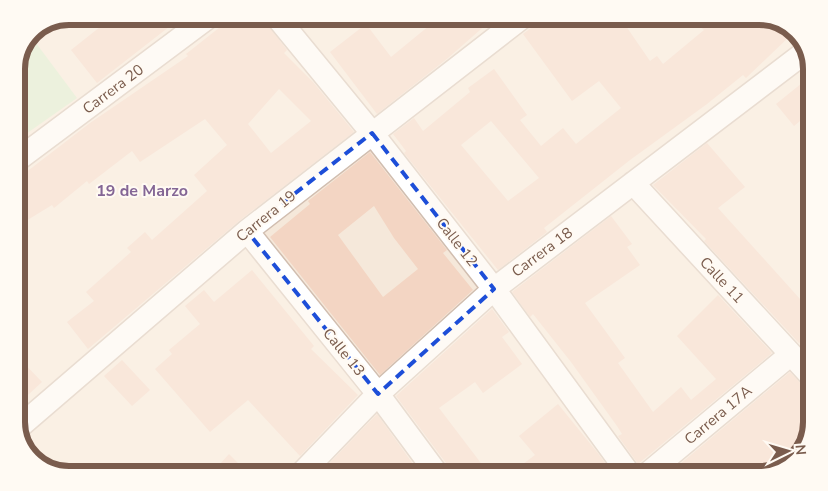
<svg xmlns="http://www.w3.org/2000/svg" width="828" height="491" viewBox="0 0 828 491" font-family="'Nunito Sans',sans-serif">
<rect width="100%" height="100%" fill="#fdf6ec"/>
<path fill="#f5e8da" d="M69,16H759L786,23L812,66V422L805,449L786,468L759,475H69L42,468L16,425V66L32,32Z"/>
<path fill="#d8ecc9" d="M30,35L77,98L16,141V66Z"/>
<path fill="#f3d5c3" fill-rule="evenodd" d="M92,16H183L97,83L71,50L100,27Z
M234,16H261L287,50L284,53L313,82L354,132L239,221L88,349L67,322L94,301L86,292L131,252L127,248L145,232L152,240L207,191L194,175L227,145L205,119L140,162L132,151L89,184L87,181L54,208L52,205L16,227V180L90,123L188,56L186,54ZM279,89L311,121L271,153L248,124Z
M441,16H496L448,58L377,114L330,52L366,24L391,57Z
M547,16H619L650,61L657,56L663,64L704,30L699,26L707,16H759L786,23L792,34L746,78L743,75L707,104L630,160L544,228L547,232L498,270L404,153L406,151L393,134L414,118L423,131L470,92L468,88L494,69L527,115L520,120L541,146L563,128L576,144L621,108L599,81L572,101L523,34ZM491,121L539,178L508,201L461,145Z
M812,75V111L794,126L776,104Z
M707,143L745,187L718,208L800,299L812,287V332L799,343L704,241L706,239L653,185Z
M370,152L447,250L443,253L473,290L380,375L270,237L310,204L308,201ZM374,206L394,238L418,269L383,297L338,235Z
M611,216L632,244L627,247L640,265L585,303L625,358L618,363L653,412L681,387L691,400L716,379L677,336L718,295L772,353L638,464L618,436L622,434L617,426L571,362L533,314L530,317L512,292Z
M252,270L314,346L311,349L358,395L300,456L248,400L210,432L155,369L172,354L169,350L200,324L185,306L204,290L214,302Z
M492,309L509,332L502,337L522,364L483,393L475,382L439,408L490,475H451L449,467L396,396Z
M16,355L42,382L16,406Z
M122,360L150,390L132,406L104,376Z
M790,372L803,386L812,390V422L805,447L785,464L783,462L773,471L759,475H667Z
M558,404L597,452L614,475H532L523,464L535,455L519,436Z
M377,414L421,475H318Z
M229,454L250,475H210Z"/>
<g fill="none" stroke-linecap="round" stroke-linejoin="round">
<g stroke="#d1beb0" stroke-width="25">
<path id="minor" d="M276,16L372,133L494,289L630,475
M16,161L210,16
M633,183L812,377
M247,231L378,394L438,475
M18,428L247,231L524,16
M300,475L378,394L494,289L804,53
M646,475L790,355"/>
</g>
<use href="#minor" stroke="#fff" stroke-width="22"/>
</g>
<path d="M0 0H828V491H0ZM372,133L494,289L378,394L247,231Z" fill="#fdf6ec" fill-opacity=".55" fill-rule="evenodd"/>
<path fill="none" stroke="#1d4ed8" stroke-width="4" stroke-dasharray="10 6" stroke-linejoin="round" d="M372,133L494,289L378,394L247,231Z"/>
<g text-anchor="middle" stroke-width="4" stroke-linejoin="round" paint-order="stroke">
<g font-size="15" fill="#7a5c4d" stroke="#fffaf3">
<text transform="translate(113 89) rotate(-37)" y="5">Carrera 20</text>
<text transform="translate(266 216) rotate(-39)" y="5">Carrera 19</text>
<text transform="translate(457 242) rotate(52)" y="5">Calle 12</text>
<text transform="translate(542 252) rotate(-37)" y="5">Carrera 18</text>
<text transform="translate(722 280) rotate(47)" y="5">Calle 11</text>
<text transform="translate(344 352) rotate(51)" y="5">Calle 13</text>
<text transform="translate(718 415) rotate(-40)" y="5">Carrera 17A</text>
</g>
<g font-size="16" font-weight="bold" fill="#846695" stroke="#fffaf3">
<text x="142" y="196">19 de Marzo</text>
</g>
</g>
<path d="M0 0H828V491H0ZM69 25H759A44 44 0 0 1 803 69V422A44 44 0 0 1 759 466H69A44 44 0 0 1 25 422V69A44 44 0 0 1 69 25Z" fill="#fffaf3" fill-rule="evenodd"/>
<path fill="none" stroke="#7a5c4d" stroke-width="6" d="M69 25H759A44 44 0 0 1 803 69V422A44 44 0 0 1 759 466H69A44 44 0 0 1 25 422V69A44 44 0 0 1 69 25Z"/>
<g transform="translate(788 451) rotate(85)" stroke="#fffaf3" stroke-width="4" paint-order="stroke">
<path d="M0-4L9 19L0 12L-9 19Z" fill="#7a5c4d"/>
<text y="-8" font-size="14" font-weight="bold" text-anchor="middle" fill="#7a5c4d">N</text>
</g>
</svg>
